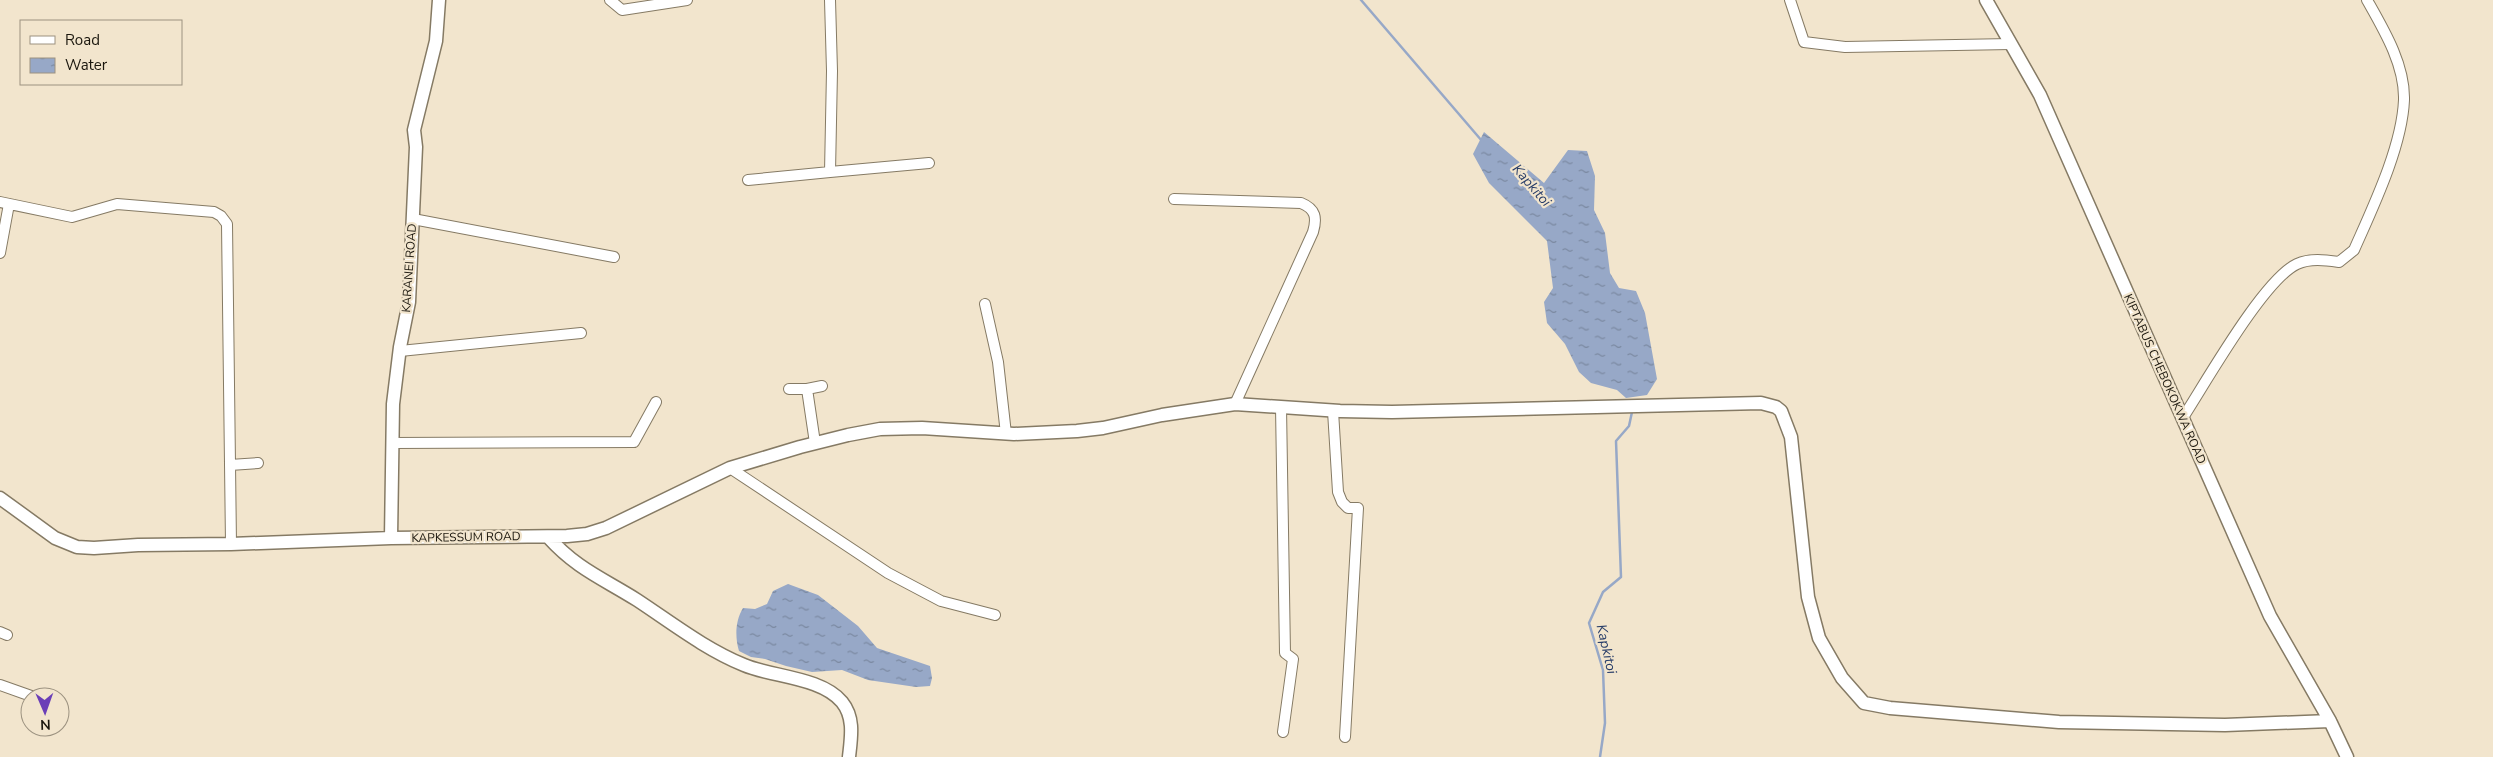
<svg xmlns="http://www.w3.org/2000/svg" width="2493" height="757" viewBox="0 0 2493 757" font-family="'Nunito Sans',sans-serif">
<defs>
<pattern id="water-ripples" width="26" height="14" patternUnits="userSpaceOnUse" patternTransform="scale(1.25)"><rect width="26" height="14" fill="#97a8c7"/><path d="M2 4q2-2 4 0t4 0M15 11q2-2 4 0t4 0" fill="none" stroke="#7a88a0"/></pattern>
</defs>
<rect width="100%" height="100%" fill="#f2e5cd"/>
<path fill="url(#water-ripples)" d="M1484,132L1544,183L1568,150L1587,151L1595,176L1594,210L1605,233L1610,273L1619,288L1636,291L1645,313L1657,379L1647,395L1626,398L1617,390L1591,383L1579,372L1565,344L1547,323L1544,302L1553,288L1547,241L1489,183L1473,154Z
M788,584L818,595L858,626L877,648L930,666L932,678L930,686L916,687L868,680L842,670L812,672L786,666L765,659L751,657L739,651C735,638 735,621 743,608L755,609L767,604L773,591Z"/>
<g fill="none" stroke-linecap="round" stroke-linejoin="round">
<path stroke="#97a8c7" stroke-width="2.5" d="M1361,0L1482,141
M1600,757L1605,723L1603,670L1589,623L1603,592L1621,577L1616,441L1629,426L1632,412"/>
<g stroke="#857a64" stroke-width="12">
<path id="minor" d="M610,0L622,10L687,0
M830,0L832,71L830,172L929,163
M1790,0L1804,42L1845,47L2011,44
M748,180L830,172
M1174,199L1301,203C1316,209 1317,218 1313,232L1235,404
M0,202L72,217L117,204L214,212L221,216L227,224L231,544
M413,219L614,257
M0,253L9,204
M985,304L998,362L1006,434
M400,351L581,333
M789,389H807L815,443
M807,389L822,386
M1281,407L1285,653L1293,659L1283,732
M1333,411L1338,492L1342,502L1348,508H1358L1345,737
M2182,419C2205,384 2263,280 2297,264C2310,258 2325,260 2339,262L2354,250C2373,207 2402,147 2404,100C2405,65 2384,30 2367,0
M392,443L634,442L656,402
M230,465L258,463
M730,468L888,573L941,601L995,615
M0,632L7,635
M0,685L34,697"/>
</g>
<g stroke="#857a64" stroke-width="15">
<path id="tertiary" d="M1986,0L2040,95L2270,616L2330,721L2347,757
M0,498L55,538L77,547L94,548L138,545L231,544L391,538L567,536L587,534L606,528L730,468L800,447L848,435L880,429L922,428L1014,434L1077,431L1103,428L1162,415L1235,404L1340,411L1392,412L1761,403L1776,407L1781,411L1791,437L1808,597L1819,638L1842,678L1864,703L1890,708L2059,722L2225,725L2330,721
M548,537C577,569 602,578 637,600C672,623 705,649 744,665C772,677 821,677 842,702C855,718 851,738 849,757
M391,538L393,404L400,347L409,302L416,147L414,130L436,41L439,0"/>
</g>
<use href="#minor" stroke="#fff" stroke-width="10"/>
<use href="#tertiary" stroke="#fff" stroke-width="12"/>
</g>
<g text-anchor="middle" stroke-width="4.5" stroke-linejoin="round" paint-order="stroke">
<g font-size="12" fill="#1a160d" stroke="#f2e5cd">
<text transform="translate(409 268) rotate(-86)" y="4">KARANEI ROAD</text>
<text transform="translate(2165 379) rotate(66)" y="4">KIPTABUS CHEBOKOKWA ROAD</text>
<text transform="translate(466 537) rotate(-1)" y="4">KAPKESSUM ROAD</text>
</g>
<g font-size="14" font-style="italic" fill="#283d68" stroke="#f2e5cd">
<text transform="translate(1532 185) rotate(49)" y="5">Kapkitoi</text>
<text transform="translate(1607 649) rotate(77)" y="5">Kapkitoi</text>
</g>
</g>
<rect x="20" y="20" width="162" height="65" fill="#f2e5cd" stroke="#9c9280"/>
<rect x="30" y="36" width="25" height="8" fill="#ffffff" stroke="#9c9280"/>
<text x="65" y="45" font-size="15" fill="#1a160d">Road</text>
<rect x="30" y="58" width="25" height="15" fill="url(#water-ripples)" stroke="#9c9280"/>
<text x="65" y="70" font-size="15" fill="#1a160d">Water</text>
<g transform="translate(45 712) rotate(178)"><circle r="24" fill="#f2e5cd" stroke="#9c9280"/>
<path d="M0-4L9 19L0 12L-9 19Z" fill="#6b3fb7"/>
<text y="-8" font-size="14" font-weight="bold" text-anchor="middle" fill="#1a160d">N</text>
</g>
</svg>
